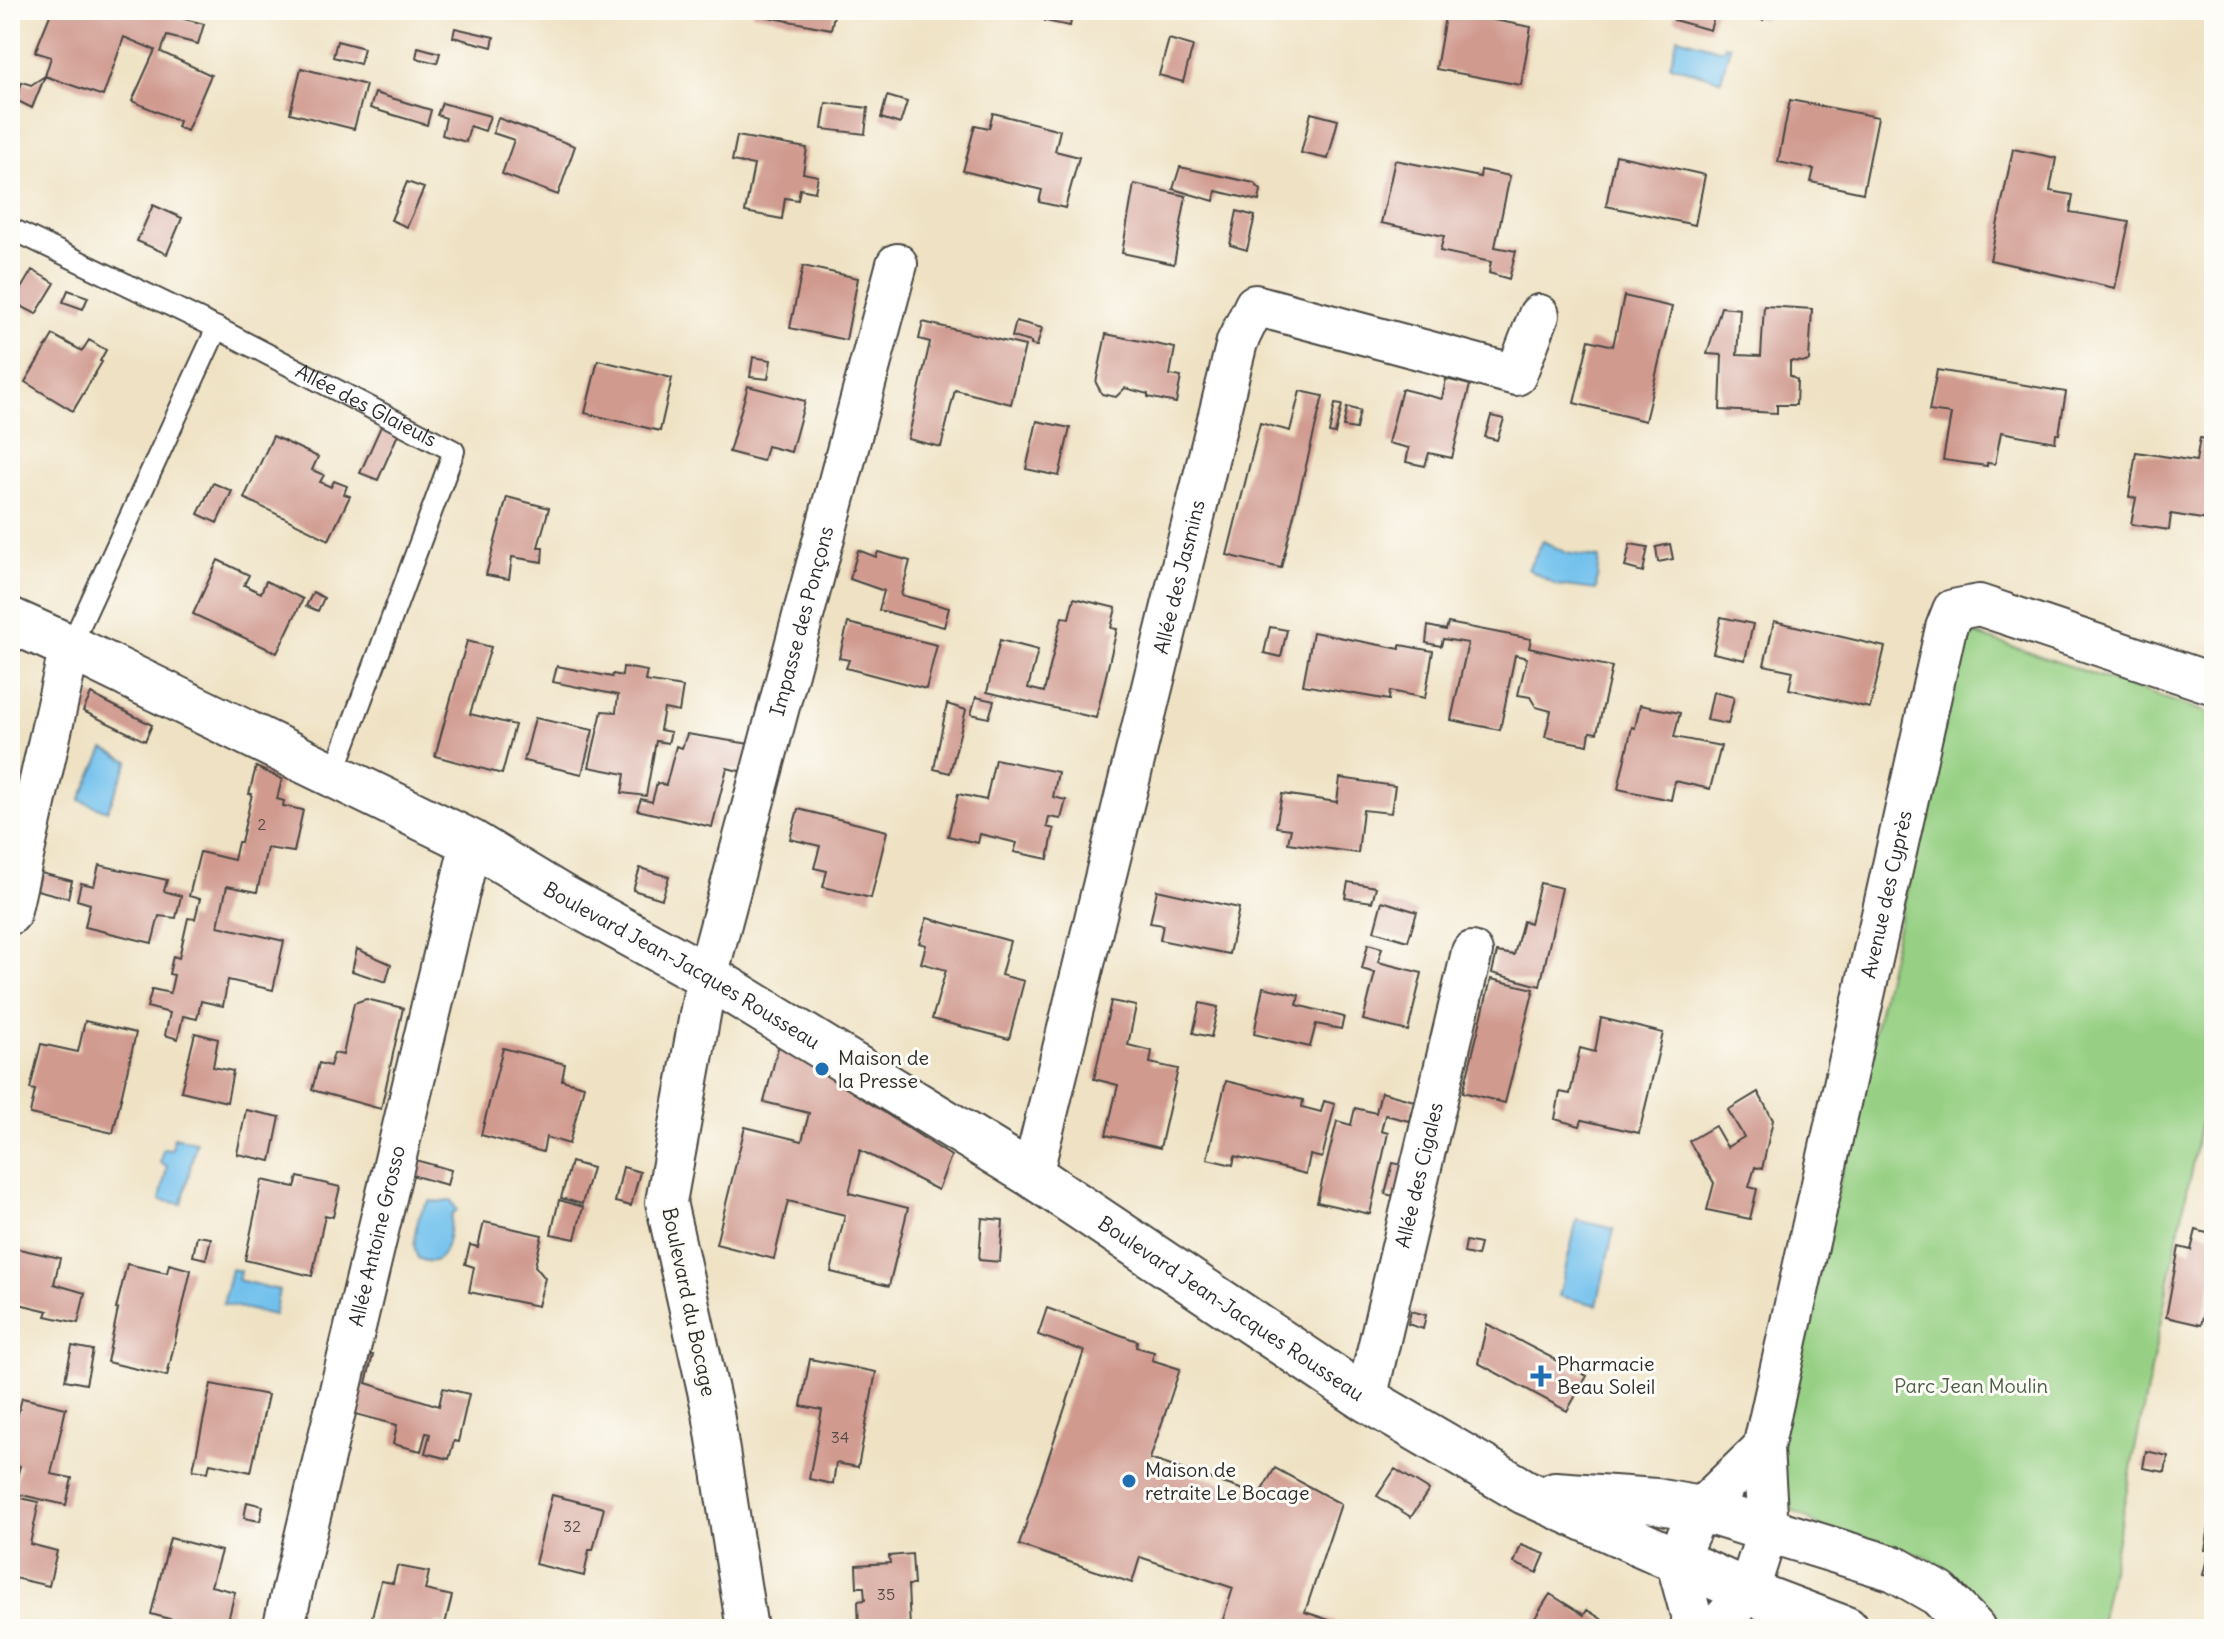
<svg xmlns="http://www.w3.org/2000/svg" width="2224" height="1639" viewBox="0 0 2224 1639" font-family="Delius,sans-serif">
<rect width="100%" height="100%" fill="#fdfcf7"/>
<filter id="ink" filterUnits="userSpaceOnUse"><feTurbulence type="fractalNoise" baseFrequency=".0125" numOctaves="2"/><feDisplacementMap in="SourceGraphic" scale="16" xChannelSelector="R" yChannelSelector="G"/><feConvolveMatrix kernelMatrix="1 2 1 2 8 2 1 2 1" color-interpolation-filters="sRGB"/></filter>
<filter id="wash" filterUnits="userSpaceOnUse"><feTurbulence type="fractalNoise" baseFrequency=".006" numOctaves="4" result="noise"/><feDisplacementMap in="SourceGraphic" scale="32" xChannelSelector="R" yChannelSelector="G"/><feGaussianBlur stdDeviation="1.8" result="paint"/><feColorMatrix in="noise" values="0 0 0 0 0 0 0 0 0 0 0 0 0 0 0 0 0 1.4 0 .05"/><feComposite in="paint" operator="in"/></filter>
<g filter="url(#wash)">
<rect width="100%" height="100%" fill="#efe2c4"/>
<path fill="#97d084" stroke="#617e58" stroke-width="2" d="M1966,631L2214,715V1056L2099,1629H2010L1925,1556L1826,1530L1796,1512L1780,1500L1777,1456Z"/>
<path fill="#72c1ed" stroke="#4e768c" stroke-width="2" d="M1678,37L1722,50L1725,45L1730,46L1721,80L1670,65Z
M1543,541L1566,553L1599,558L1596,590L1556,585L1528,569Z
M104,749L129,761L107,811L80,800Z
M174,1137L196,1142L182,1204L160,1200L167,1166L160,1163L163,1149L172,1150Z
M451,1200L457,1210L452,1214C448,1235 448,1273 418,1258C410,1243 417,1211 430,1201L445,1202Z
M1577,1220L1614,1229L1597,1305L1559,1296Z
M231,1269L240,1271L238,1280L279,1290L274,1315L223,1304Z"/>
<g id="blocks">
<path fill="#d09a8f" d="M52,10H149L204,24L198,44L167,36L161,52L211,75L187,131L177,127L179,121L132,101L155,50L124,37L103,96L45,76L51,57L35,52Z
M538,10H580L578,19L537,12Z
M753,10H835L831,29L752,14Z
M1047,10H1073L1070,26L1045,21Z
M1676,10H1716L1710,30L1674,20Z
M1732,10H1766L1763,20Z
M1446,11L1531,27L1521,85L1436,69Z
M455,28L494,37L492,47L453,37Z
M1169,39L1193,46L1183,82L1159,75Z
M337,41L364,48L360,64L333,57Z
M418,47L440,53L437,63L416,58Z
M301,68L366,85L354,129L290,113Z
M45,76L32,108L16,100L22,82L31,85Z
M375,93L431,110L427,125L370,108Z
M887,96L907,102L900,124L881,118Z
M1790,100L1878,117L1863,193L1811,182L1814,169L1778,162Z
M442,103L490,116L485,131L470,126L466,142L442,135L446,118L437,115Z
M826,103L868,108L865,134L822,129Z
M993,113L1060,130L1055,151L1079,157L1065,208L1039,202L1042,190L963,171L975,125L989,128Z
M1311,113L1338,120L1328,159L1301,153Z
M498,118L575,146L558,195L502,174L514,140L493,133Z
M737,136L807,148L803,173L818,176L815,192L800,189L798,200L785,198L782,219L745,212L754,165L732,161Z
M2013,149L2056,158L2050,191L2073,195L2070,212L2129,222L2115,288L1990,260Z
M1616,155L1705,175L1695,225L1606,206Z
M1395,160L1480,177L1481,170L1510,176L1495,247L1516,251L1509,279L1489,273L1491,262L1440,251L1444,236L1381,223Z
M1180,167L1254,183L1261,190L1259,201L1216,191L1214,201L1173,189Z
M407,182L424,188L407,227L391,220Z
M1134,184L1186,196L1174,264L1122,253Z
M153,205L182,218L167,254L137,241Z
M1237,211L1255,216L1247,250L1230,245Z
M803,266L858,278L846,340L790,328Z
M32,270L55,283L36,314L13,302Z
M68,290L88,297L83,309L63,302Z
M1624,296L1672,307L1645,421L1574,403L1589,340L1613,346Z
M1764,306L1812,309L1809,360L1806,362L1790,361V376L1797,380L1796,405H1777V413L1720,410L1722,355L1707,354L1721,307L1740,309L1737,355L1761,356Z
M1016,321L1042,328L1037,346L1031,345V342L1012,337Z
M923,322L1025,346L1011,404L955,390L941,447L908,439L930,342L919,339Z
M1106,334L1175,348L1170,375L1181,377L1176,403L1148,397V394L1125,388L1116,397L1102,394L1096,383Z
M53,335L82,351L89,340L106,350L100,361L102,362L73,411L25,382Z
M753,357L771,360L768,379L750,377Z
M598,360L672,378L660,431L585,413Z
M1937,370L2066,392L2059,434H2056L2055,442L2001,432L1995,464L1987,463V466L1943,460L1951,414L1929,411Z
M1446,379L1470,385L1452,458L1429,453L1425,466L1406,462L1409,448L1388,443L1402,389L1442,399Z
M748,386L805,401L791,452L767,446L763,461L729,452Z
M1300,391L1323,396L1281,568L1227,555L1260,423L1290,431Z
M1335,404L1342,405L1335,434L1329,433Z
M1347,407L1360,411L1356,429L1343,427Z
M1491,416L1504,419L1497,440L1485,437Z
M1037,421L1070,428L1059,476L1026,469Z
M382,424L399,432L378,480L360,473Z
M273,436L318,457L312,470L324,475L320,482L331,487L334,481L347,486L344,494L350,496L329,540L244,498Z
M2200,438L2214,440V521L2171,514L2169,530L2131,524L2136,498L2129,497L2136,452L2196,461Z
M213,483L232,491L217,523L198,514Z
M507,497L549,508L538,547H543L542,562L512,557L509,579L486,575Z
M1630,544L1648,547L1643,572L1625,567Z
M1670,544L1673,559L1658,562L1656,547Z
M858,550L876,557L878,552L910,561L901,595L949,608L944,627L879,610L884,591L850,579Z
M218,560L249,575L244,585L261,593L266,581L303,599L277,653L193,614Z
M313,592L324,598L318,611L306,606Z
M1074,598L1116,608L1111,628L1117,629L1096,718L987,692L1000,640L1038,650L1028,688L1044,692L1062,617L1069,618Z
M1721,617L1753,624L1745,660L1713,653Z
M1774,621L1885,647L1870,708L1789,689L1793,671L1764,665Z
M848,623L937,645L926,689L846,668L849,660L839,658Z
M1448,623L1531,639L1529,648L1612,667L1597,733L1590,732L1588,745L1545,737L1551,711L1536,707L1530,697L1518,695L1527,658L1515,655L1500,730L1451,720L1468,643L1443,639L1441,646L1426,643L1428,626L1446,630Z
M1270,627L1287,630L1281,657L1264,653Z
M1313,632L1400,649V645L1433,651L1425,698L1390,691L1389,700L1303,685Z
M467,641L491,647L470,714L515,725L502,774L435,756Z
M557,666L612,677L613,674L622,676L623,667L647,671L645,681L683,687L679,712L664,709L660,730L671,732L668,743L656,741L646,796L622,793L625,774L589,767L602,711L616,712L618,695L553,682Z
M1713,692L1734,697L1728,724L1707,720Z
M91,694L152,725L145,741L83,711Z
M976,697L994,701L989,718L971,714Z
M947,704L966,710L950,773L934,769Z
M1640,705L1680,713L1674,737L1721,746L1710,789L1675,781L1671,800L1618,789L1632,727L1635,728Z
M535,718L593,730L582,774L524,761Z
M687,734L750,744L743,772L727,768L712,827L637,810L641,799L652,802L657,783L666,785L676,746L682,748Z
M995,759L1058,772L1053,797L1066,800L1061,819L1049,817L1047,827L1054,829L1048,859L1014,852L1017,843L980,834L978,843L948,836L958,794L986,800Z
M256,767L282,779L277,799L284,801L283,806L303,810L294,852L267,848L257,892L227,886L218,926L284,941L273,990L228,980L223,1006L201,1001L197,1019L183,1016L178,1039L165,1035L170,1013L147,1007L152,989L170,993L174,975L169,974L173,956L179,958L188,918L195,919L200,899L189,896L200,852L234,860L238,842H241L252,794H249Z
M1340,778L1395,786L1391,813L1363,810L1358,853L1288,843L1291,829L1276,827L1282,794L1337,802Z
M798,809L887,831L871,898L823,887L827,871L814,868L820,846L790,839Z
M99,865L167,880L164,891L181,896L176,918L159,916L152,943L85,927L90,904L77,900L81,883L94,886Z
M640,868L669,877L662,899L633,890Z
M41,873L72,881L68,898L37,890Z
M1348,882L1376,887L1372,902L1345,898Z
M1540,883L1562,888L1540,986L1492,973L1497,952L1514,955L1523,921L1530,923Z
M1157,890L1239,908L1229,954L1160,940L1163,925L1150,923Z
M1382,901L1417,912L1408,941L1374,931Z
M927,918L1010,941L1001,975L1024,981L1009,1039L932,1019L946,970L921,963L926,945L919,943Z
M1368,944L1382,948L1378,962L1422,973L1408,1031L1363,1020L1375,973L1362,969Z
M357,949L391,964L386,982L352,971Z
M1491,979L1534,989L1505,1103L1463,1092Z
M1263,987L1299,995L1297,1005L1344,1017L1341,1029L1316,1024L1310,1047L1254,1034Z
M366,999L403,1008L381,1109L312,1090L319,1063L330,1066L334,1053L343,1055L354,1003Z
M1111,1001L1136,1006L1128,1045L1152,1051L1150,1063L1178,1069L1160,1148L1106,1135L1118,1085L1094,1079Z
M1200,1003L1218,1007L1211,1037L1193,1033Z
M1601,1018L1663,1033L1639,1133L1582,1120L1580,1126L1555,1119L1560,1092L1570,1094L1580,1048L1595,1052Z
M85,1021L136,1033L113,1133L30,1114L35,1090L30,1089L41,1044L78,1052Z
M195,1033L218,1039L213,1067L233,1071L227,1102L181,1091Z
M779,1044L951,1156L938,1190L860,1150L849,1193L908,1208L889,1286L831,1272L845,1215L788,1201L774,1259L716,1244L745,1127L802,1141L809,1113L764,1102Z
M503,1048L565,1064L562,1080L584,1086L569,1144L546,1137L543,1152L481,1135Z
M1226,1081L1303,1100L1302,1107L1321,1112L1324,1101L1335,1104L1322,1158L1310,1155L1306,1174L1235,1156L1233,1165L1207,1159Z
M1381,1092L1414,1101L1409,1121L1385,1115L1381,1131L1388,1133L1370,1214L1317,1202L1337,1121L1351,1125L1355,1108L1376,1113Z
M1758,1092L1773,1120L1762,1169L1755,1167L1749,1187L1757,1189L1750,1219L1707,1210L1714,1183L1689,1141L1715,1126L1727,1147L1744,1137L1728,1110Z
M246,1110L280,1117L271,1161L237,1154Z
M412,1159L451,1170L447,1185L408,1174Z
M571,1162L592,1168L582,1204L561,1198Z
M1393,1163L1411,1167L1403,1198L1385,1194Z
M623,1167L640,1172L631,1206L615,1202Z
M298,1177L340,1187L333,1217L325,1215L312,1276L245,1260L262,1180L295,1187Z
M559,1200L583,1207L575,1239L551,1234Z
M982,1218L1003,1220L1000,1262L979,1260Z
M484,1222L542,1235L535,1266L545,1278L538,1306L469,1292L474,1267L465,1264L470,1245L478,1247Z
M2196,1230L2214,1235V1273L2201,1325L2166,1317L2179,1247L2191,1250Z
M197,1236L211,1238L206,1259L193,1256Z
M1466,1241L1480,1244L1477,1256L1464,1253Z
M10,1247L60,1258L54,1284L85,1293L78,1323L46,1316L48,1311L15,1303L14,1308H10Z
M127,1264L167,1273L169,1264L191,1270L167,1376L107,1362L118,1309H116Z
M1047,1308L1137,1341L1136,1347L1154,1352L1152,1360L1180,1369L1150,1459L1259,1495L1275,1468L1341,1504L1305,1612L1356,1629H1220L1233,1588L1140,1557L1132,1583L1019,1545L1084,1351L1038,1335Z
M1411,1311L1426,1315L1423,1329L1408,1324Z
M1487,1324L1587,1376L1567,1411L1478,1363Z
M72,1346L93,1350L86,1384L65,1380Z
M366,1354L373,1355L366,1383L439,1406L443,1388L469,1394L458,1442L454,1441L449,1459L425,1453L430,1434L426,1433L421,1451L393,1444L397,1425L337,1409Z
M810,1359L876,1372L858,1467L836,1463L833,1484L809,1479L822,1410L801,1406Z
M211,1384L268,1395L251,1472L210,1463L208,1472L193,1470Z
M22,1398L66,1408L51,1474L72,1478L66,1505L13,1493L20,1466L10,1463V1446Z
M2146,1451L2168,1456L2165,1472L2143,1468Z
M1395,1469L1429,1490L1411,1517L1377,1496Z
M552,1495L604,1508L593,1550H589L584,1576L535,1564Z
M10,1496L39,1502L30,1544L57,1551L49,1586L10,1577Z
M247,1502L263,1506L260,1521L244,1518Z
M2212,1510H2214V1577L2203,1575L2209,1550H2205Z
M170,1538L221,1551L211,1586L235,1592L226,1629H207L151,1614Z
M1521,1545L1545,1554L1537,1573L1514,1563Z
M912,1554L914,1585H908L910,1629H859L858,1601L865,1600L864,1587H857L856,1565L890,1563L889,1556Z
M397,1566L429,1572L425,1590L452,1596L445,1624L436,1623L435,1629H369L381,1581L393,1583Z
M1550,1594L1584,1615L1587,1610L1617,1629H1528Z"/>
</g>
</g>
<g filter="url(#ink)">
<use href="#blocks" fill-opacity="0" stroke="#484642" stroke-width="2"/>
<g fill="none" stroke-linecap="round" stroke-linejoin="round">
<g stroke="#484642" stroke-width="24">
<g id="lane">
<path id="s1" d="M10,228L217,328L454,451L333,776"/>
<path d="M70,647L217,328"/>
</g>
</g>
<g stroke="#484642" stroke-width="44">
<g id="street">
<path d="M10,914L70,647"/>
<path id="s2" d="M1032,1175L1237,342L1255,305L1516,375L1539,315"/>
<path id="s3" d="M1366,1399L1472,952"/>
<path id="s4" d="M283,1629L471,842"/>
<path id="s5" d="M747,1629L713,1413L666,1202L707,976L897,264"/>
<path d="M1695,1629L1676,1560L1700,1509L1763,1448"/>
<path id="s6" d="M1715,1629L1748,1592L1768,1530L1763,1448L1946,628L1953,610L1979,605L2214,684"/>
</g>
</g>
<g stroke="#484642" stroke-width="48">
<g id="secondary">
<path id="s7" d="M10,620L70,647L471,842L562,897L707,976L1032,1175L1366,1399L1525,1492L1748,1592L1846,1629"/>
<path d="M1555,1494L1656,1501L1700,1509L1895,1569L1939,1594L1973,1629"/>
</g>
</g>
<use href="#lane" stroke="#fff" stroke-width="20"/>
<use href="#street" stroke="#fff" stroke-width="40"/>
<use href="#secondary" stroke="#fff" stroke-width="44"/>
</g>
</g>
<g fill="#1f6fb2" stroke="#fdfcf7" stroke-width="3">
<circle cx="822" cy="1069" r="8"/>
<path d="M1537 1364h8v8h8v8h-8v8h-8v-8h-8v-8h8z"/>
<circle cx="1129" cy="1481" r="8"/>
</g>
<g text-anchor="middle" stroke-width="6" stroke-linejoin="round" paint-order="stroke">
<g font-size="16" fill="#544744">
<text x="262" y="830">2</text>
<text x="840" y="1443">34</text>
<text x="572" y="1532">32</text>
<text x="886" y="1600">35</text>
</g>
<g font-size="20" fill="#2b2b2b" stroke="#fdfcf7">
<text dy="7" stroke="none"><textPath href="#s1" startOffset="398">Allée des Glaieuls</textPath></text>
<text dy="7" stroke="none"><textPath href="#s2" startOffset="616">Allée des Jasmins</textPath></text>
<text dy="7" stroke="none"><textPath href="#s5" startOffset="1032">Impasse des Ponçons</textPath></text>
<text dy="7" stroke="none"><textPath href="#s6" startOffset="764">Avenue des Cyprès</textPath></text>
<text dy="7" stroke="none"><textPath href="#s7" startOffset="756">Boulevard Jean-Jacques Rousseau</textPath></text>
<text dy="7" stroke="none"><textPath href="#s3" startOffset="230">Allée des Cigales</textPath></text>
<text dy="7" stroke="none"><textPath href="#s4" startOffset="404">Allée Antoine Grosso</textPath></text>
<text transform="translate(689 1302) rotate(78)" y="7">Boulevard du Bocage</text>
<text dy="7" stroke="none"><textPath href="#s7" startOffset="1404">Boulevard Jean-Jacques Rousseau</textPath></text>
</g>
<g font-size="20" fill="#2b2b2b" stroke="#fdfcf7" text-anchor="start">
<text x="838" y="1065">Maison de<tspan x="838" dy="23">la Presse</tspan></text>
<text x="1557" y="1371">Pharmacie<tspan x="1557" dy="23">Beau Soleil</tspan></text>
<text x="1145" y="1477">Maison de<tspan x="1145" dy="23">retraite Le Bocage</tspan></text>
</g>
<g font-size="20" fill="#4b5d46" stroke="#fdfcf7">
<text x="1971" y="1393">Parc Jean Moulin</text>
</g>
</g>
<rect width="2224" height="1639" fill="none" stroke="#fdfcf7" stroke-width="40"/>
</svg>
